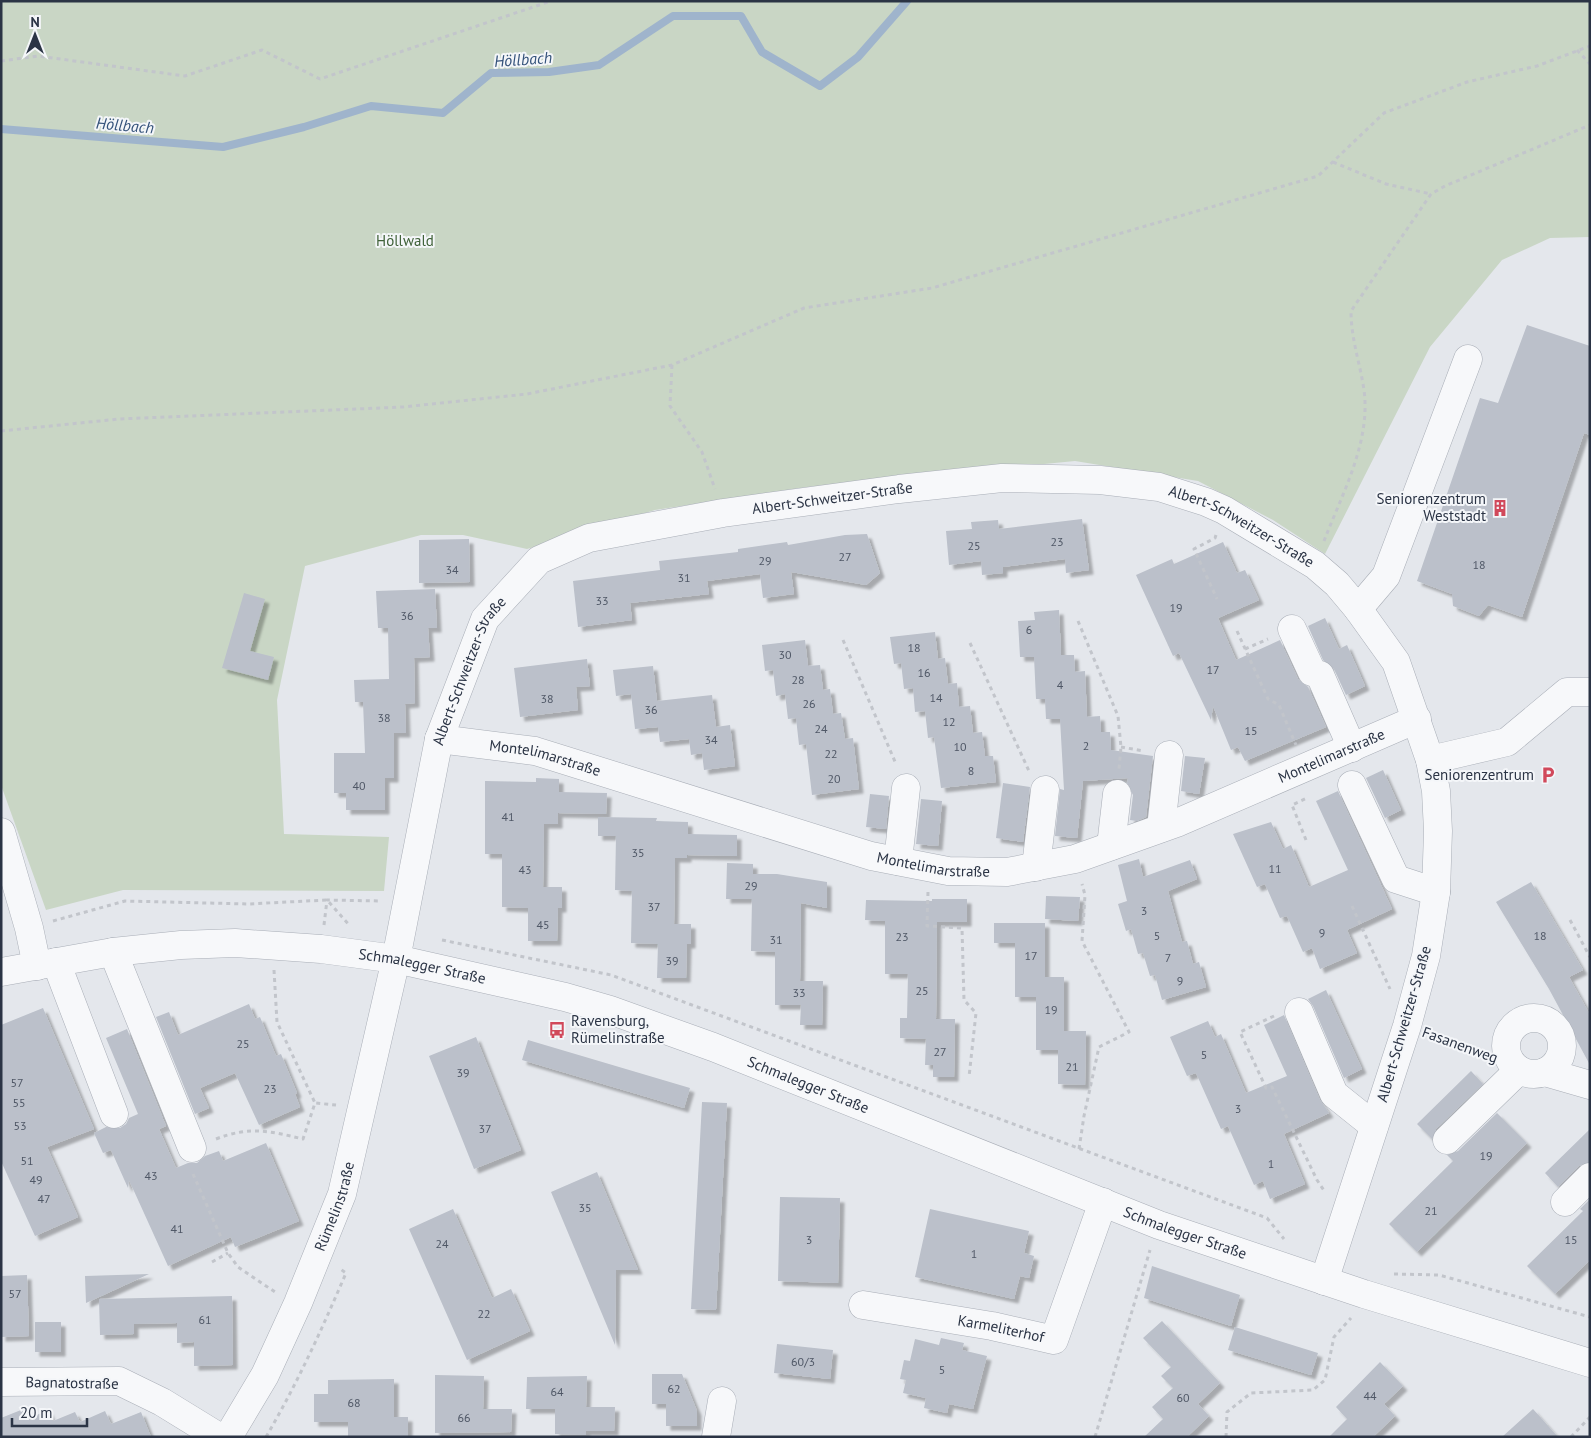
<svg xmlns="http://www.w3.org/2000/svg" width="1591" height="1438" viewBox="0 0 1591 1438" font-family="'PT Sans',sans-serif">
<defs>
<filter id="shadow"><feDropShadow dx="4.5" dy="4.5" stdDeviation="1" flood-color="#0004"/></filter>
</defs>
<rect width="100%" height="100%" fill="#e4e7ec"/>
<path fill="#c9d6c5" d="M1,1H1590V237L1550,238L1502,260L1430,347L1325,554L1273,520L1198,481L1075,461L807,487L655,510L527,549L463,535H421L305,566L277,700L284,834L389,837L384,891L123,890L46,910L1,785Z"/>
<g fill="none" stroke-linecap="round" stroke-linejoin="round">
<path stroke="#9fb4cc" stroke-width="8" d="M1,129L223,147L304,127L371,106L443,113L491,73L549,72L599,65L673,16H741L762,52L820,86L858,57L907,1"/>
</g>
<path fill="#bbc0ca" filter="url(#shadow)" d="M1527,325L1590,346V435L1584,433L1522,617L1488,605L1479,616L1453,606L1452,594L1417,581L1480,398L1498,403Z
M1082,519L1089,570L1066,573L1065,559L1003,567V573L982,575L981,561L949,565L946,531L972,529L971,522L998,520L999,529Z
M867,534L880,573L866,585L791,572L794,594L763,598L760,574L707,581L709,594L630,603L632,620L578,627L573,581L660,570L659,561L738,552V549L787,542L788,545L845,535Z
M469,539L470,582L419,583V540Z
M1223,542L1237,573L1245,570L1259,600L1218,618L1236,660L1280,640L1298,679L1308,687L1326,727L1245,761L1238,747L1231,750L1213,706L1211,720L1179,653L1173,656L1136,575L1172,559L1174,564Z
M435,589L437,628H428L430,657L414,658L415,703L405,704L406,733H394V778H385V810H346V793H334V753H365L363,702H355L354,680L389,679L388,628H378L376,591Z
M244,593L265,599L250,651L274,657L268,680L222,668Z
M1059,610L1061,655H1074L1075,672L1085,671L1087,717L1100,716L1101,732H1110L1111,750L1153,756L1146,817L1137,821L1130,820L1133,795L1127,783L1128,778L1083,781L1077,838L1055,836L1060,789L1064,790L1060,719H1046L1045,699H1036L1034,657H1020L1018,621L1035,620L1034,612Z
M1325,618L1339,649L1347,645L1365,686L1346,695L1334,669L1323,660L1308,626Z
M935,632L938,659L945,658L948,684L957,683L959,707L970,706L973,733L982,732L985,756H993L996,782L941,788L934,737L928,738L925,711L915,712L913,688L904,689L901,663L894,664L890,637Z
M805,640L808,666L820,665L823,690L830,689L833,714L841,713L845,739L853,738L859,789L812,795L806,744L799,745L796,718L788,719L785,694L776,696L773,670L765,671L762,645Z
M587,659L590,686L576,687L578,710L520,717L514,668Z
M653,666L657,701L712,695L716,727L730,725L735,766L704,770L702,753L691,755L689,739L660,742L658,727L635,729L631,694L616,696L613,670Z
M1185,756L1205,758L1199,794L1181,791Z
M1383,770L1401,810L1385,818L1366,778Z
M536,778L559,779V792L607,793L606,814L558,813V824H544L543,887H562V908H558L557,941H528V908L502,907V854H485V781L536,782Z
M1003,783L1030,787L1023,842L996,838Z
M1338,791L1392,909L1347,930L1357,953L1320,969L1312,948L1303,952L1287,916L1280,918L1265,884L1257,887L1233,834L1271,822L1283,849L1291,845L1309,887L1348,870L1316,801Z
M870,794L889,796L886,829L866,827Z
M921,799L942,801L938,846L916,844Z
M598,817L657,818L656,821L688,822V834L737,835V856L687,855V858H675L674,924H691V944H687L686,978H657L658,944L631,943L632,891L615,890L616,836H598Z
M1139,859L1143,877L1190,860L1197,879L1168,891L1182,942L1187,941L1193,964L1199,962L1206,987L1162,1000L1155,975L1150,976L1143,953L1138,954L1131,929L1126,931L1118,904L1127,901L1118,865Z
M727,863L753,864V874H777L827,882V908L801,903L800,981H823L822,1025H800L801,1005H775V952L751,951L752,899H726Z
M1531,882L1583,970L1569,977L1590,1015V1065L1549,989L1496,902Z
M1046,896L1080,897L1078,921L1045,919Z
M932,899H967V922H937L936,1019H955L954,1077H933V1065H925L926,1039L900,1038V1018H907L908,974H885V921L865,920L866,900L932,901Z
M994,923H1045V977H1064V1031H1086L1085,1085L1058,1084V1050H1036V997H1015V943H994Z
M1326,990L1362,1069L1344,1078L1313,1006L1308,999Z
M249,1004L255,1019L260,1017L276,1056L281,1054L297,1093L295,1094L300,1107L259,1125L235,1073L200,1088L209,1108L195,1114L156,1017L169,1012L178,1035Z
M43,1008L94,1129L47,1147L78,1217L35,1236L1,1161V1025Z
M1284,1015L1320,1100L1329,1113L1284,1134L1305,1184L1270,1199L1263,1181L1254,1185L1228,1126L1221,1129L1196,1073L1187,1076L1170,1037L1208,1021L1215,1037L1221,1034L1246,1093L1287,1076L1264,1025Z
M127,1029L166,1126L159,1129L176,1168L188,1163H197L205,1156L219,1151L223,1161L266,1143L299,1221L235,1247L231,1237L168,1266L129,1180L128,1188L111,1150L103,1153L94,1133L106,1127L120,1128L126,1124L129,1118L138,1114L106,1038Z
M476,1037L521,1150L474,1169L429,1056Z
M528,1040L690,1088L684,1108L522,1060Z
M1471,1071L1483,1084L1436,1129L1432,1139L1417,1124Z
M702,1102L727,1103L716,1310L691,1309Z
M1497,1113L1527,1143L1417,1252L1389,1224L1453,1161L1447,1155L1458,1151Z
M1590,1129V1162L1579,1166L1558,1187L1545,1173Z
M597,1172L638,1270H616L615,1345L551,1192Z
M780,1197L840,1198L838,1283L778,1281Z
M1590,1199V1260L1555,1294L1527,1266L1583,1211L1580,1209Z
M453,1209L492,1298L511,1289L530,1331L467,1360L409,1229Z
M930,1209L1029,1231L1024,1253L1034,1256L1029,1278L1020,1276L1014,1299L915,1277Z
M1152,1266L1240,1295L1231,1326L1144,1298Z
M149,1274L86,1303L85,1276Z
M27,1275L29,1336L1,1337V1276Z
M232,1296L233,1365L194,1366V1342L177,1343V1323L134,1324V1334L100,1335L99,1299Z
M1162,1321L1220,1383L1198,1404L1209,1416L1187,1437H1144L1163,1419L1152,1407L1173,1388L1161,1376L1171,1367L1143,1338Z
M35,1322H61V1352H35Z
M1235,1327L1318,1353L1311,1375L1228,1350Z
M941,1338L964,1343L962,1350L987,1356L973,1409L949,1404L947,1413L924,1408L926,1398L903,1393L906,1380L900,1379L904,1360L910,1361L915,1339L939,1345Z
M777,1344L833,1350L830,1379L774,1373Z
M1380,1362L1403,1386L1384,1404L1395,1416L1373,1437H1329L1347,1419L1336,1407Z
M652,1374H682L697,1411V1426H666V1404H652Z
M435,1375L484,1376L483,1409H512L511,1432L435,1433Z
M587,1376L586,1407H615L614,1431H586V1435L555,1434V1409H526L527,1377Z
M394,1379V1417H408V1437H348V1422H314V1394H328V1380Z
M26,1408L30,1418L48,1410L53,1421L75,1412L80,1422L105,1411L111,1424L141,1412L151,1437H1V1418Z
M1533,1409L1558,1437H1502Z"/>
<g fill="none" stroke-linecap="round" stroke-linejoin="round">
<g stroke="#a9aeb7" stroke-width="29">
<g id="minor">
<path d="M1358,609L1386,576L1468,359"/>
<path d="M1292,629L1312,672L1320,675L1352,748"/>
<path id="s1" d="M439,739L535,751L871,856L948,871L1007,872L1075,859L1179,822L1417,719"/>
<path d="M1430,760L1507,742L1567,692H1590"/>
<path d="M1352,785L1396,879L1436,892"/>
<path d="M1161,828L1169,755"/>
<path d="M1,832L29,928L37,966"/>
<path d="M1111,846L1117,794"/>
<path d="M898,861L906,788"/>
<path d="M1036,867L1045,790"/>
<path d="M113,952L192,1148"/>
<path d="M56,962L114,1114"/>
<path id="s2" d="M1,972L113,952L181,945L235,943L321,949L396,959L565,997L610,1010L713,1047L1159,1225L1364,1294L1590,1363"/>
<path d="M1299,1012L1334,1094L1374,1126"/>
<circle cx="1534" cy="1046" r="28"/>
<path d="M1545,1072L1590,1085"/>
<path d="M1447,1140L1519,1070"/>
<path d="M1565,1202L1590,1177"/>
<path id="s3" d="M863,1305L992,1326L1054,1340L1103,1202"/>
<path d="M1,1382L119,1381L162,1402L219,1437"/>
<path id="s4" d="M228,1437L265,1375L298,1303L342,1194L396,959L439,739L485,619L539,560L589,538L723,513L899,489L1002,478L1100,480L1159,487L1206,502L1224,510L1315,565L1337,584L1358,609L1396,662L1430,760L1436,791L1438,831L1436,892L1426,956L1407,1026L1324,1281"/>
<path d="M716,1437L722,1401"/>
</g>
</g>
<path stroke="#c2c5cb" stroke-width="3" stroke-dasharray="4 4" stroke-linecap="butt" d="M1577,50L1590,64
M1,61L38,56L185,76L262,50L320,79L551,1
M1333,162L1386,184L1431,194
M672,365L670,406L702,452L715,489
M1,431L119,419L403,407L527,394L672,365L804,308L932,288L1318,176L1384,113L1467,82L1537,66L1590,46
M1216,535L1215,538L1194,549L1217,599
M1324,541C1342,494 1371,442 1364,390C1360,363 1351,339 1351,311L1431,194L1445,186L1590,125
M1078,621L1118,716L1121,747L1119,769
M1237,631L1268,699L1279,705L1296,745
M843,640L896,764
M970,643L1029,771
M1245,649L1268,639
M1121,747L1144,751
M1306,840L1292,805L1307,798
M928,892L927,926L962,928L964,1000L976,1013L969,1077
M1352,906L1390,989
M1570,920L1590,957
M53,921L125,901L248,904L327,900L350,926
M324,925L327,900L381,901
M442,940L611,975L1267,1218L1284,1239
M274,970L277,1022L315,1103
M1274,1016L1240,1032L1266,1088L1272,1087L1317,1180L1325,1192
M1431,1033L1496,1058
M216,1139C249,1126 270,1131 303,1139L315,1103L336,1105
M1079,1149L1084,1116L1099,1047L1129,1032L1082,941L1085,895L1082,884
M193,1174L228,1253L238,1267L275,1292
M212,1262L228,1253
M1394,1274L1439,1275L1590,1317
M266,1437C297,1384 322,1329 346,1273L339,1268
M1095,1437L1150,1250
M1226,1437L1227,1412L1251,1393L1313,1390L1325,1380L1334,1337L1351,1318
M1571,1437L1590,1417"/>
<use href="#minor" stroke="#f7f8fa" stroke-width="28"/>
</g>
<defs>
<g id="building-bare" transform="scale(1.35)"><path d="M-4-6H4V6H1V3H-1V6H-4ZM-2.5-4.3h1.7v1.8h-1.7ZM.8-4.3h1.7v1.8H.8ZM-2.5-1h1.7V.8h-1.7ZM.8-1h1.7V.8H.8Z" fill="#d1495b" stroke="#f4f6f9" stroke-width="2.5" paint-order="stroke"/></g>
<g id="parking-bare" transform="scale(1.35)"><path d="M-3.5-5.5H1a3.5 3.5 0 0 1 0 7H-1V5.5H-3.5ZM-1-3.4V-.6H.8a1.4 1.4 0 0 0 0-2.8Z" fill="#d1495b" stroke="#f4f6f9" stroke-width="2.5" paint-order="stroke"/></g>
<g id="bus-bare" transform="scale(1.35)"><path d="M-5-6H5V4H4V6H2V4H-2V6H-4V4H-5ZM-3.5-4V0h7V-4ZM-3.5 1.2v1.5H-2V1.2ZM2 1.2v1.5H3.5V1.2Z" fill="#d1495b" stroke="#f4f6f9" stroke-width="2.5" paint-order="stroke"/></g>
</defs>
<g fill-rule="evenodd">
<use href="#building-bare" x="1500" y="508"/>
<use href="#parking-bare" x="1548" y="775"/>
<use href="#bus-bare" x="557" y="1030"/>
</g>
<g text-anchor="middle" stroke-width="4" stroke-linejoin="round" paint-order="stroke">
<g font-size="12" fill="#4f5766">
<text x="1057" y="546">23</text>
<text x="974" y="550">25</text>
<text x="845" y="561">27</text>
<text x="765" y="565">29</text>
<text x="1479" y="569">18</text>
<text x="452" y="574">34</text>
<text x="684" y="582">31</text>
<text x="602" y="605">33</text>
<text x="1176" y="612">19</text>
<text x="407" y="620">36</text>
<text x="1029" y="634">6</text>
<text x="914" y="652">18</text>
<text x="785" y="659">30</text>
<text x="1213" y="674">17</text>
<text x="924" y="677">16</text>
<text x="798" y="684">28</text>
<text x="1060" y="689">4</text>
<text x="936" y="702">14</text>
<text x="547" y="703">38</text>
<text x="809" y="708">26</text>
<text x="651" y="714">36</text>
<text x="384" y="722">38</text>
<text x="949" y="726">12</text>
<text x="821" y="733">24</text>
<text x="1251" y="735">15</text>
<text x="711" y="744">34</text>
<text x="1086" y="750">2</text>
<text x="960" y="751">10</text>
<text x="831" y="758">22</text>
<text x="971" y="775">8</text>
<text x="834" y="783">20</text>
<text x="359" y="790">40</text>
<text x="508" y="821">41</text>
<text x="638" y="857">35</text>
<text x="1275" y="873">11</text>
<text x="525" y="874">43</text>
<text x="751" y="890">29</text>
<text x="654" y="911">37</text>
<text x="1144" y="915">3</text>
<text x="543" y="929">45</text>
<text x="1322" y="937">9</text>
<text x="1157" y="940">5</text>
<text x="1540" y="940">18</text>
<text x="902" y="941">23</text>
<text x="776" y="944">31</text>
<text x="1031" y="960">17</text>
<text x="1168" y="962">7</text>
<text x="672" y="965">39</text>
<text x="1180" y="985">9</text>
<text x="922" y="995">25</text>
<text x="799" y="997">33</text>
<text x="1051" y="1014">19</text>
<text x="243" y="1048">25</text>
<text x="940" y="1056">27</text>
<text x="1204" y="1059">5</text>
<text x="1072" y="1071">21</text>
<text x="463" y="1077">39</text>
<text x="17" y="1087">57</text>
<text x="270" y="1093">23</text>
<text x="19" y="1107">55</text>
<text x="1238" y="1113">3</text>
<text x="20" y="1130">53</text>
<text x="485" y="1133">37</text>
<text x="1486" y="1160">19</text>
<text x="27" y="1165">51</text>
<text x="1271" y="1168">1</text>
<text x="151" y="1180">43</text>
<text x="36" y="1184">49</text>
<text x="44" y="1203">47</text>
<text x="585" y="1212">35</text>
<text x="1431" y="1215">21</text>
<text x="177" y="1233">41</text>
<text x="809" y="1244">3</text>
<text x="1571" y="1244">15</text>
<text x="442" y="1248">24</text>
<text x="974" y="1258">1</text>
<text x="15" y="1298">57</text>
<text x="484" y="1318">22</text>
<text x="205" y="1324">61</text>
<text x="803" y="1366">60/3</text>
<text x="942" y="1374">5</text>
<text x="674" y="1393">62</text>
<text x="557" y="1396">64</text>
<text x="1370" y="1400">44</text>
<text x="1183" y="1402">60</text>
<text x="354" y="1407">68</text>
<text x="464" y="1422">66</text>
</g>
<g font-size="15" fill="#3f6138" stroke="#f4f6f9">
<text x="405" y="246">Höllwald</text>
</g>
<g font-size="15" fill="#2b3445" stroke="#f4f6f9">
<text dy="5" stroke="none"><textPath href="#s4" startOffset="1244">Albert-Schweitzer-Straße</textPath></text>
<text dy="5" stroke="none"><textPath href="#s4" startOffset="1664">Albert-Schweitzer-Straße</textPath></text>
<text dy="5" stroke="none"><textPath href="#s4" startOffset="809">Albert-Schweitzer-Straße</textPath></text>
<text dy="5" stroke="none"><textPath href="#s1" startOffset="932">Montelimarstraße</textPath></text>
<text dy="5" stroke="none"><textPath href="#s1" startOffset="108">Montelimarstraße</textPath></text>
<text dy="5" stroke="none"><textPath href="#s1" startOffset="512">Montelimarstraße</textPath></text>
<text dy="5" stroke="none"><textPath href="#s2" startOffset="425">Schmalegger Straße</textPath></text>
<text transform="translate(1404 1024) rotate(-74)" y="5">Albert-Schweitzer-Straße</text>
<text transform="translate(1460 1045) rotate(20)" y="5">Fasanenweg</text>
<text dy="5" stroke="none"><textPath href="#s2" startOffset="830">Schmalegger Straße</textPath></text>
<text dy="5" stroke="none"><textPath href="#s4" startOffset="255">Rümelinstraße</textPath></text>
<text dy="5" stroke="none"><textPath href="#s2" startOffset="1235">Schmalegger Straße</textPath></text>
<text dy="5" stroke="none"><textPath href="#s3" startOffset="140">Karmeliterhof</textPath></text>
<text transform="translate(72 1383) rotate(1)" y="5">Bagnatostraße</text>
</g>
<g font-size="15" fill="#2b3445" stroke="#f4f6f9" text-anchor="end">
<text x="1486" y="504">Seniorenzentrum<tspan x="1486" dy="17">Weststadt</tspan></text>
<text x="1534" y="780">Seniorenzentrum</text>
<text x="571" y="1026" text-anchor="start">Ravensburg,<tspan x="571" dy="17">Rümelinstraße</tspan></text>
</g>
<g font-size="16" font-style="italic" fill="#34527a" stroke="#f4f6f9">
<text transform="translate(523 59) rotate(-4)" y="6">Höllbach</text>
<text transform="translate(125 125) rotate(5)" y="6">Höllbach</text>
</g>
</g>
<rect width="1591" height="1438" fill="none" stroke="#2b3445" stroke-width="5"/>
<g transform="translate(35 35)" stroke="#f4f6f9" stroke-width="4" paint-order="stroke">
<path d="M0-4L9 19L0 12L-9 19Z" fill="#2b3445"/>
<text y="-8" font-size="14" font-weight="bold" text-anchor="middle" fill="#2b3445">N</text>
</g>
<path d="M12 1418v8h75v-8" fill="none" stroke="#2b3445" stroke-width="2.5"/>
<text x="20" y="1418" font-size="15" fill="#2b3445" stroke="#f4f6f9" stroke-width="4" paint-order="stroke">20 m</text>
</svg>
